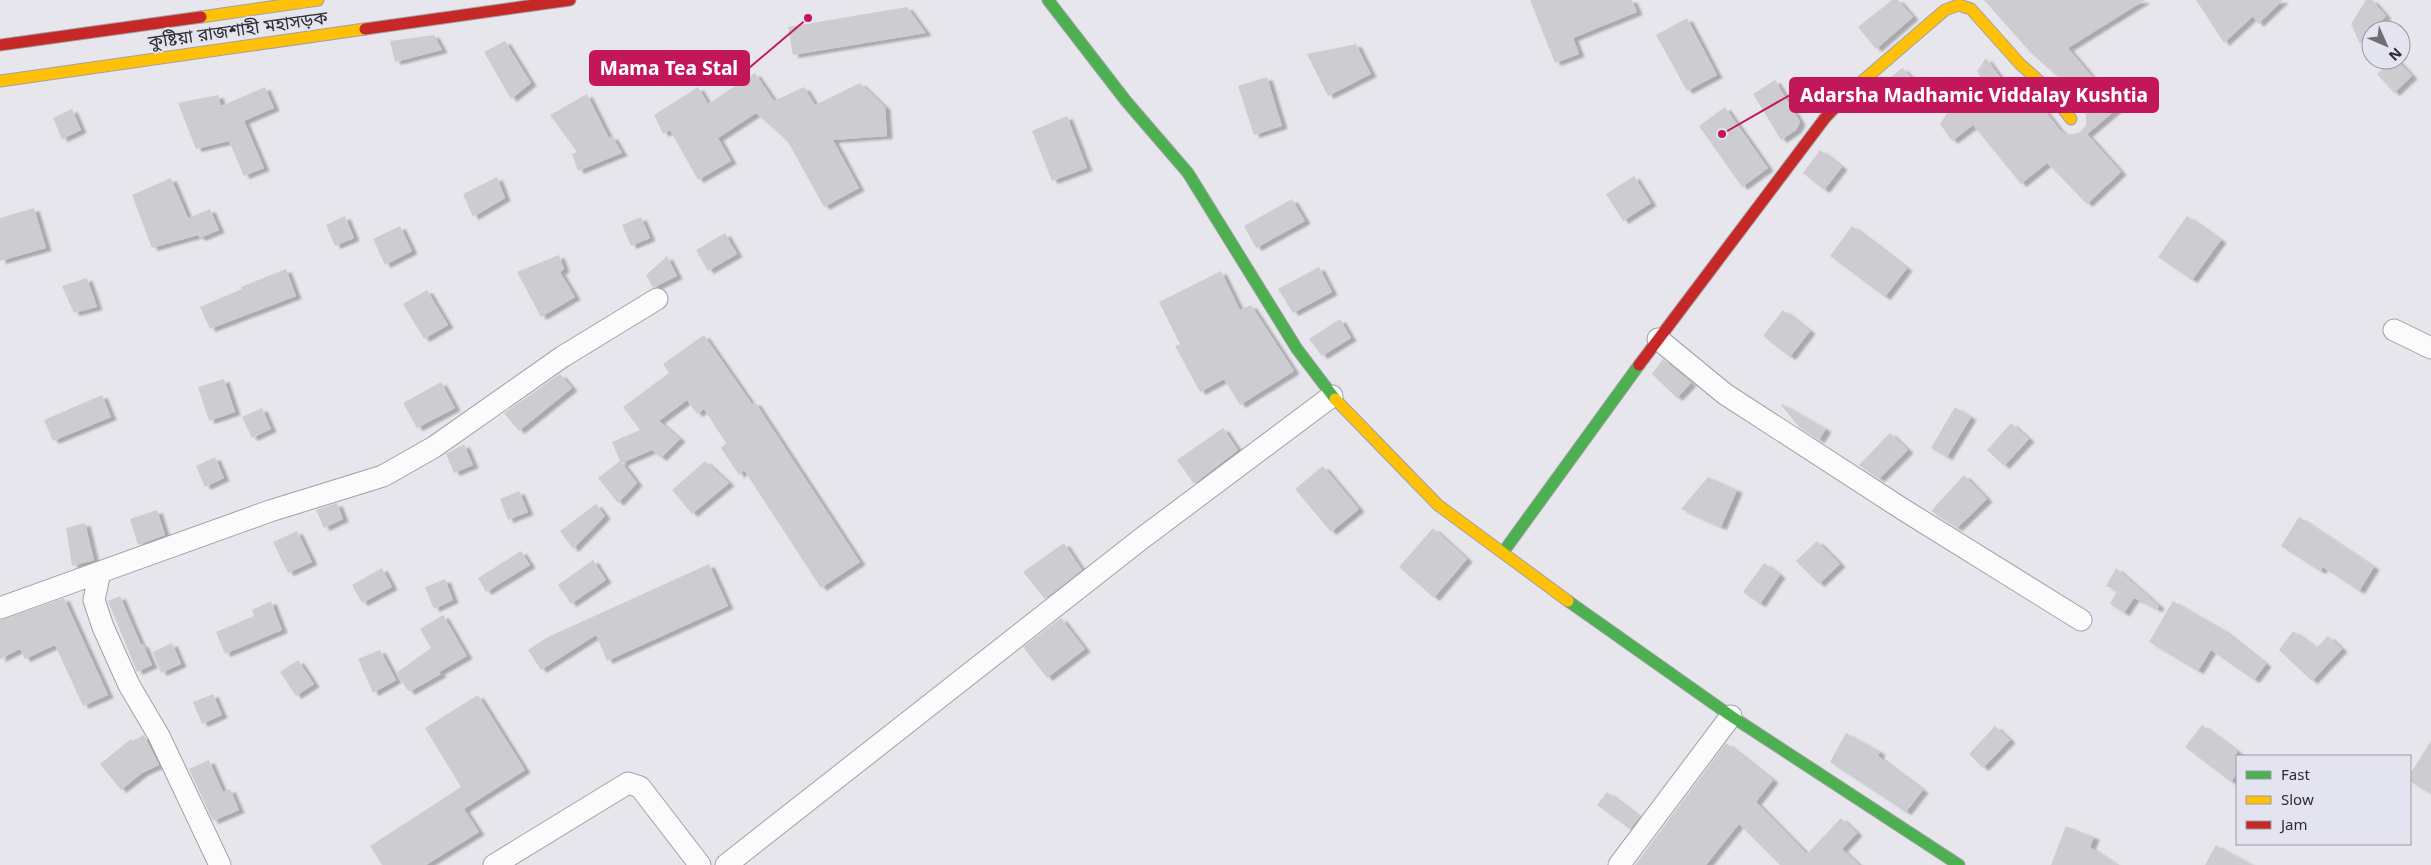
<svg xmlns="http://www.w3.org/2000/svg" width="2431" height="865" viewBox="0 0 2431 865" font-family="Georgia,'Noto Sans Bengali',serif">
<defs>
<filter id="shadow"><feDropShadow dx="5.5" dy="3" stdDeviation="1" flood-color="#0004"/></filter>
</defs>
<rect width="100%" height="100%" fill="#e6e6ec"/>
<path fill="#ccccd1" filter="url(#shadow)" d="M1530,0H1632L1637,12L1573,38L1579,54L1555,63Z
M1892,0H1898L1913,17L1876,49L1858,27Z
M1984,0H2145L2068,48L2118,108L2087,134L2121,172L2087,204L2047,163L2021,184L1973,125L1952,141L1940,124L1967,84L1988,109L1995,105L1977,71L1986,58L2024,110L2037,100L2059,129L2065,134H2074L2080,132L2086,125V116L2084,110L2060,79L2031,53Z
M2196,0H2283L2258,24L2253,16L2224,43Z
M2366,0H2372L2386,16L2360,44L2351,24Z
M907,7L926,33L793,55L788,27Z
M1687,18L1717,75L1687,91L1656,35Z
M434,35L442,50L395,62L390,41Z
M505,41L531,83L511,99L484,52Z
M1356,44L1371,74L1328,96L1307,54Z
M2391,60H2397L2412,76L2394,93L2377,74Z
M1902,68L1922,88L1901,109L1879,87Z
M755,73L774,101L804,87L815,105L860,83L885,107L887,136L833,140L859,188L824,207L788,142L756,113L718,138L731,161L698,180L670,130L663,134L654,115L698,87L708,104Z
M1267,77L1282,126L1254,135L1238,86Z
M1775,80L1800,122L1796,130L1781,140L1753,94Z
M265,87L274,108L244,121L264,168L244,176L229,141L196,149L178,103L218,95L221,106Z
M587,94L609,138L612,136L622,153L578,171L572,154L577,152L550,115Z
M1725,107L1768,168L1742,187L1699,126Z
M72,109L81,130L62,139L53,118Z
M1067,116L1087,168L1052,181L1032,131Z
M1820,150L1842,167L1824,190L1803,173Z
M1634,176L1651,203L1623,221L1606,194Z
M497,177L505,198L473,217L463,194Z
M171,178L188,218L210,209L219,230L200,238L198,235L152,248L132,195Z
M1292,199L1305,221L1256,248L1244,226Z
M34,208L46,248L0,261V218Z
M345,216L354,238L335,246L326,225Z
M2187,216L2221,240L2192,280L2158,257Z
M641,217L650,238L631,246L622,225Z
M400,226L412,251L385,265L373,239Z
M1852,226L1907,268L1885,297L1830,256Z
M725,233L737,254L708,271L696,250Z
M559,255L564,269L560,272L575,297L541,317L517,272Z
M667,256L677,276L653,288L646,275Z
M1319,267L1332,292L1293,313L1278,289Z
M286,269L296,296L210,329L200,307L242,289L241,287Z
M1221,271L1240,310L1251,305L1294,371L1240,405L1224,379L1200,392L1175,346L1180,344L1159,302Z
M87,278L97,307L74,313L62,286Z
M427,290L448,325L424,339L403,304Z
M1783,310L1810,331L1790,357L1763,336Z
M1340,319L1351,338L1322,356L1309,339Z
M704,335L752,404L755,402L860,562L821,588L744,470L739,475L721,448L726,443L704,409L697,414L687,400L659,421L680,439L661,458L652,450L622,463L637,483L618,503L598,478L620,461L612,442L640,430L623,407L669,373L663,364Z
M1663,359L1691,383L1677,398L1652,374Z
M560,374L572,388L519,431L504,413Z
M224,379L235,412L209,421L198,387Z
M441,382L455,408L417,428L403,403Z
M102,395L111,417L53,441L44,420Z
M1782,404L1826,429L1819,440L1799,427L1781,405Z
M1955,407L1971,417L1947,457L1931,448Z
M262,408L271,429L252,438L242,417Z
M2011,423L2029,439L2004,466L1987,450Z
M1223,428L1238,450L1194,484L1177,460Z
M1890,433L1908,450L1879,479L1859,465Z
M464,444L473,465L454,473L446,454Z
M215,457L224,478L205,487L196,466Z
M705,461L729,483L692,514L672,490Z
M1323,466L1359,509L1331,532L1295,489Z
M1964,475L1987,499L1957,528L1931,511Z
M1708,477L1737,490L1721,527L1681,509Z
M519,491L528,512L508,520L500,499Z
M337,503L343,519L324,528L316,510Z
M596,504L605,516L573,549L560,531Z
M157,510L165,535L138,545L130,519Z
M2299,517L2374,567L2359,591L2323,567L2320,571L2281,546Z
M85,523L94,560L72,566L66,528Z
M1433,528L1467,559L1434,598L1399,567Z
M297,531L312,562L288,573L273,542Z
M1817,541L1840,564L1819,584L1796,561Z
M1064,543L1082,570L1045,599L1023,572Z
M521,551L530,565L486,592L478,578Z
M593,560L606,580L571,604L558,585Z
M1764,563L1780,575L1760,604L1743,592Z
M709,564L728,606L607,661L596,635L541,670L528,650L548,637Z
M382,568L392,587L362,603L352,585Z
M2116,568L2159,606L2157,609L2134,598L2124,613L2110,604L2117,591L2106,586Z
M445,579L453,600L434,609L425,587Z
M120,596L141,645L143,644L152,665L137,672L108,601Z
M64,598L108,695L83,706L55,645L25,659L20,649L0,659V620Z
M271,601L282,630L225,654L216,632L254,616L252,610Z
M2173,601L2223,630L2266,664L2254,680L2211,650L2198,671L2149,642Z
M443,615L467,656L439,672L441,674L409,692L396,673L431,648L420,629Z
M1061,618L1085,649L1047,678L1023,647Z
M2293,631L2316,648L2328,636L2342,649L2312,681L2279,650Z
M172,643L181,664L161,673L153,652Z
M380,650L396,680L373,693L358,659Z
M298,660L314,684L296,696L280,672Z
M213,694L222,715L202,724L193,702Z
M478,695L525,770L464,809L479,832L426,865H382L370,846L461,787L425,728Z
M2202,725L2237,751V773L2231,782L2185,747Z
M1995,726L2010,740L1983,768L1969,754Z
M1846,733L1880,752L1878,756L1923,790L1906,812L1830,762Z
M144,735L159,765L142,773L121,790L100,764L131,739L132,741Z
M2431,741V794L2410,781V774Z
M1726,743L1773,780L1756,802L1807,854L1841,818L1857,833L1842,849L1859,865H1780L1739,824L1706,865H1635Z
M209,760L223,792L230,789L239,810L213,821L189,769Z
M1607,792L1640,817L1630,829L1597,805Z
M2066,826L2094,837L2090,847L2117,865H2051Z
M2216,845L2252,865H2205Z"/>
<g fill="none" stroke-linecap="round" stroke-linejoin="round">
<g stroke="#a1a1a6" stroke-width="23">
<path id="street" d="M2394,330L2431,348
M1658,339L1725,394L1904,510L2081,620
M100,572L94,600L103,627L129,685L159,736L220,865
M0,608L270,511L383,476L434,447L562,357L657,299
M494,865L628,783L640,787L700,865
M726,865L1141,539L1332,396
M1619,865L1731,716"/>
</g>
<g stroke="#a1a1a6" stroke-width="13">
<path id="fast" d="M1048,0L1126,101L1188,173L1297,349L1335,399
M1504,551L1639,365
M1568,601L1731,716L1959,865"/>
</g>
<g stroke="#a1a1a6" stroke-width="13">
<path id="slow" d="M201,17L318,0
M0,81L365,29
M1852,90L1945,10L1959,5L1971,9L2020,64L2048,89L2071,119
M1335,399L1438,505L1568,601"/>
</g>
<g stroke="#a1a1a6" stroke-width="13">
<path id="jam" d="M365,29L570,0
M0,45L201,17
M1639,365L1825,118L1852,90"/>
</g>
<use href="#street" stroke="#fbfbfc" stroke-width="21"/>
<use href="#fast" stroke="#4caf50" stroke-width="11"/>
<use href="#slow" stroke="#ffc107" stroke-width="11"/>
<use href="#jam" stroke="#c62828" stroke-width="11"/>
</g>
<g text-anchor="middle" stroke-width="4" stroke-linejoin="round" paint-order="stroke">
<g font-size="18" fill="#2c2c31" stroke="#e3e4ef">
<text transform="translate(238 30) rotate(-8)" y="6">কুষ্টিয়া রাজশাহী মহাসড়ক</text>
</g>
</g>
<path fill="none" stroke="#c2185b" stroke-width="2" d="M808 18L749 68M1722 134L1790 95"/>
<g fill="#c2185b" stroke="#e3e4ef" stroke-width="2">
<circle cx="808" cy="18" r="5"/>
<circle cx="1722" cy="134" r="5"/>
</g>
<g fill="#c2185b" stroke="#c2185b" stroke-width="2">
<rect x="590" y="51" width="159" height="34" rx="5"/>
<rect x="1790" y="78" width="368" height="34" rx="5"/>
</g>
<g font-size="19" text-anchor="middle" font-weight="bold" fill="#fff">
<text x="669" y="75">Mama Tea Stal</text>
<text x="1974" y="102">Adarsha Madhamic Viddalay Kushtia</text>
</g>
<rect x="2236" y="755" width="175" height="90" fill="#e3e4ef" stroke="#9a9aa3"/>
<rect x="2246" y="771" width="25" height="8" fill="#4caf50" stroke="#9a9aa3"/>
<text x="2281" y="780" font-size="15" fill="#2c2c31">Fast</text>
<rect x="2246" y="796" width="25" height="8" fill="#ffc107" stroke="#9a9aa3"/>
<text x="2281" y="805" font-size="15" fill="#2c2c31">Slow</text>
<rect x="2246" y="821" width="25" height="8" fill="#c62828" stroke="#9a9aa3"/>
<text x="2281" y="830" font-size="15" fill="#2c2c31">Jam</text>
<g transform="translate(2386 45) rotate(135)"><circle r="24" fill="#e3e4ef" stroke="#9a9aa3"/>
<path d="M0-4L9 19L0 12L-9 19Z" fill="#6d6d72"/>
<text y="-8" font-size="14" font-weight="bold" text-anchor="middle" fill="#2c2c31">N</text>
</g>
</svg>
